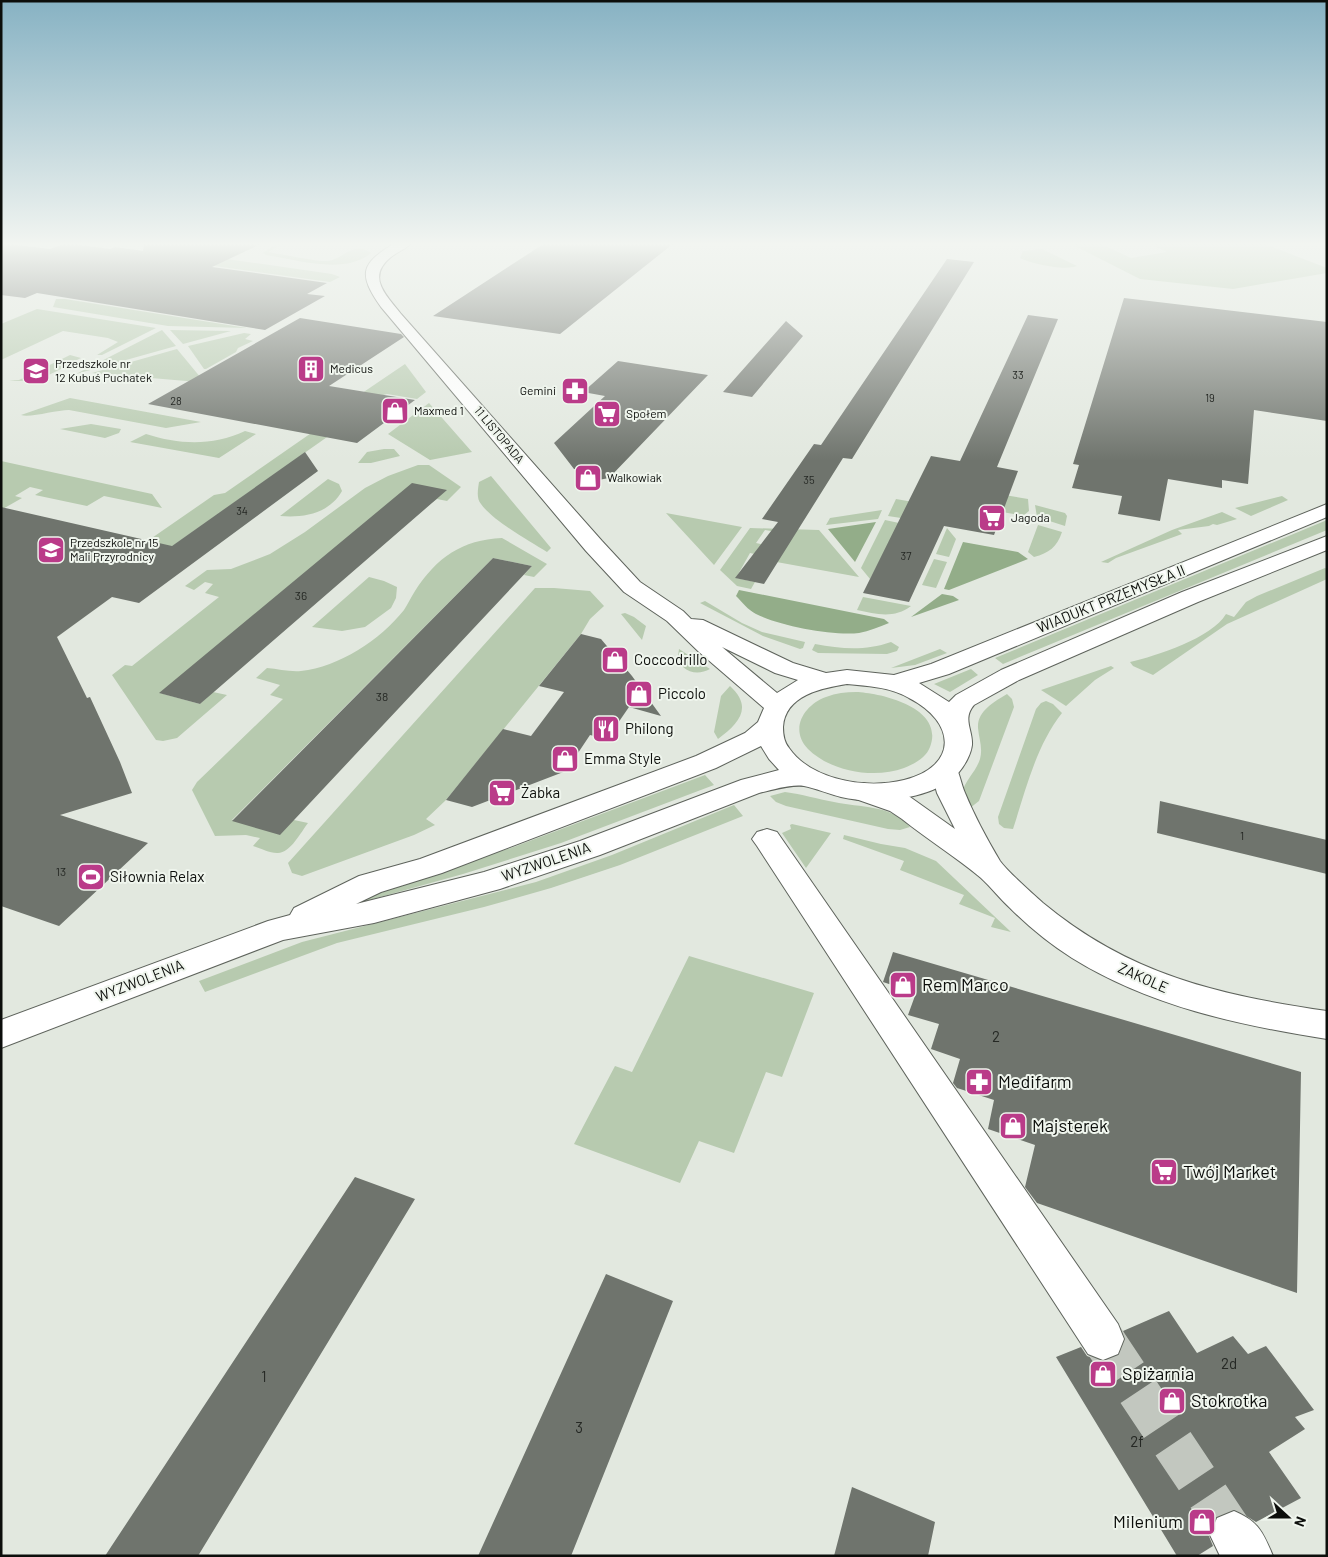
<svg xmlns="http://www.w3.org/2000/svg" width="1328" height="1557" viewBox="0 0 1328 1557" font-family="Barlow,sans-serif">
<rect width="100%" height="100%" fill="#e2e8df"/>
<path fill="#b7caaf" d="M278,243H285L268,252C281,254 317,262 328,261C344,259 353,240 371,253C345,275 298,260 266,255L263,253Z
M1069,243H1099L1131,258L1167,252L1148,243H1262L1327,268V273L1233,289L1140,279Z
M1042,249L1077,266C1065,271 1032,264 1020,258L1023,251Z
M171,251L332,274L340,277L330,282L157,258Z
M56,299H65L247,328L168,326L53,307Z
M37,309L156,328L102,355H97L118,342L108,338L63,331L1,360V324Z
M162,330L176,346L76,374Z
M170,330L231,331L183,344Z
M244,333L251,334L245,339L253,341L238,348L236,352L206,369H204L188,346Z
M177,349L201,378L210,383L92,373Z
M70,355L81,358C56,371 38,385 9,380H19Z
M405,364L426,392L417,399L387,394L343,406Z
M70,398L201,422L166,428L69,410C56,410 30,418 21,415Z
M429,403L472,452L430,460L388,434Z
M347,423L103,595L94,578L214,495L225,493L317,429Z
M91,424L121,429L119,433L105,438L60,429Z
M245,431L256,434L219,458L130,442L146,434C180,445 213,446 245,431Z
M384,449H394L400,456L371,463H358L367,452Z
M1,461L152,494L162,508L104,496L87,506L35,495L43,490L30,487L15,496L22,498L1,510Z
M418,465H429L461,487L447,501L437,499L160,693L200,704L213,692L227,695L177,738L163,741L156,740L112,675L125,665L132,666L219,597L205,593L213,584L205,582L194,590L185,586L207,570L231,569L270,554L305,532L365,488L388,476Z
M491,476L551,548L547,552C529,541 492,520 481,504C476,498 478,489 479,482Z
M328,479L339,484L342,491C329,514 303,518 280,516Z
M969,489L1028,499L1029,511L1024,515H1020L962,505Z
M1282,496L1288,500L1251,516L1235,508Z
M896,499L953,509L901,518L888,516Z
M1035,505L1065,513L1067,516L1065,526L1037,517Z
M882,510L878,519L826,525L830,518Z
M1222,512L1237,519L1217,525L1213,524L1209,526L1178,530L1182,534L1116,558L1108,563L1101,562L1172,530Z
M666,513L742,527L714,565Z
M885,520L899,523L870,579L861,568Z
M1327,520V530L1003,664L995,658Z
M1038,525L1062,532C1057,547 1049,553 1034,557L1028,552Z
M750,528L784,529L782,533L765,530L756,543L782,549L787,529L819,530L859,577L771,561L773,558L750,553L736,578L755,582L751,589L737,586L720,570Z
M947,528L956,539L949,557L936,554Z
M502,538L547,564L534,577L524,575L532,566L493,558L232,820H294L308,823C301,832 290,854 277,853C269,853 260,848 253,846L260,838L246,835L215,836L192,790L197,782L283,699L270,695L280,685L256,678L267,668C278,669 290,672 301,671C339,667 380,640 404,610C408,604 411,597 415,591C437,557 462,540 502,538Z
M934,559L947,562L936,588L922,585Z
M1325,568L1327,569V579L1227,624L1153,675L1133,666L1130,662C1156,656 1212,638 1226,614L1234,617L1246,602L1257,596Z
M369,577L384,581L397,587L396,598L391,608L365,627L342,631L312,627Z
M535,588H554L590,591L604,606L590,619L581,634L446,800L426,819L435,825L414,835L302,876L292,873L288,863Z
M863,597L911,606C894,619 876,614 857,610Z
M705,601L742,623L762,632L805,642L803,648L800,649L763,636L700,603Z
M625,613L634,617L646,626L642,640L621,614Z
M891,642L899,647L897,651L887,654L818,653L812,650L815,644C842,649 865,651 891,642Z
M679,649L710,669C701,674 691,674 683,667L684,657L678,656Z
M940,649L947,653L915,665L891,668Z
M1111,666L1114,668L1095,680L1066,706L1041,690Z
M971,669L978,675L950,692L934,684Z
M730,686C754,708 738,724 718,739L714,732L721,696Z
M856,692C882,693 945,708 930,747C926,758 914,764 904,768C875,779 831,772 808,749C789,729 804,705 826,697C836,693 846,692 856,692Z
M1007,694L1012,699L1014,707L979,801L970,808L962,793C965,780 976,772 980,759C983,748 979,739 978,728C977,711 994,702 1007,694Z
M1046,701L1053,704L1062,713C1036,746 1026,789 1013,829L1004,828L999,824L998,817L1036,709L1041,703Z
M705,775L714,785L561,843L463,874L355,904L367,892L511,848Z
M785,792C802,794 817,799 834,802C860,808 891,804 910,827L900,830L888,829L786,806L776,802L770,796Z
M734,805L743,816L620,865L551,888L484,907L337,943L205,992L199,981L302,942L536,882L612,855Z
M792,824L831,833L806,868L782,833L791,829L790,825Z
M844,835L881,844L905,848L936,861L1011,932L991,927L995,918L959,904L964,895L900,870L904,861L843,839Z
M689,956L814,993L782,1077L766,1072L734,1153L699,1141L680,1183L574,1144L615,1066L632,1072Z"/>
<path fill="#93ad89" d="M876,522L855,562L828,529Z
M963,542L1018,552L1028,559L949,590L944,589Z
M739,590L884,619L889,623C879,627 869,631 859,633C833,636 780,626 756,614C748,610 742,602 736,596Z
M942,594L953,596L959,600L911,617Z"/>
<path fill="#6f746d" d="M1,243L50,249L66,243L110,249L115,247L143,251L144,243H263L212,267L327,283L307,294L325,296L265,330L37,293L25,298L1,295Z
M545,243H674L560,334L433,316Z
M947,259L974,262L852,459L843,458L764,584L735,578L778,522L762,519L814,444L821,445Z
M1124,298L1327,322V421L1254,410L1248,484L1222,480V488L1168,479L1160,521L1118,514L1122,496L1072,488L1079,465L1073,464Z
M1028,315L1058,319L997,467L1018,471L994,535L944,526L909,602L863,593L931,456L960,461Z
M300,318L401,334L404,337L329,386L415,400L357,443L148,404Z
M786,321L803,336L752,397L723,392Z
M618,361L708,375L609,478L588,482L577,469H574L554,443L605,396L583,392Z
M305,452L318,471L139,603L112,597L57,637L87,698L90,697L120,762L132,793L60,815L148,843L59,926L1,906V507L172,546Z
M412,483L447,490L200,704L159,693Z
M493,558L532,566L280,835L232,821Z
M581,634L601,639L632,676L661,716L629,707L607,739L590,735L566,771L472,807L446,800L503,729L531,736L564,692L539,686Z
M1160,801L1327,840V874L1157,833Z
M893,952L1301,1072L1297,1293L1037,1203L1025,1187L1035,1145L988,1129L994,1100L957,1088L953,1083L960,1059L931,1049L939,1024L908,1015L916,993L883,982Z
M355,1177L415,1199L198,1556H105Z
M606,1274L673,1301L571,1556H478Z
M1169,1311L1197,1353L1233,1336L1248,1354L1266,1346L1314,1410L1295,1417L1305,1429L1269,1452L1301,1498L1256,1522L1235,1509L1216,1516L1208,1534L1213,1546L1197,1556H1177L1056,1357L1081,1347L1087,1356L1102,1362L1119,1356L1126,1340L1123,1331Z
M852,1487L935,1522L928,1556H834Z"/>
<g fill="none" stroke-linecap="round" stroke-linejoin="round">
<path stroke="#c2c7bf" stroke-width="42" stroke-dasharray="42 21" stroke-linecap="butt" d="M1103,1339L1234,1535"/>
<g stroke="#5e635c" stroke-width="2">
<path id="street" d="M945,762L955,765C960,774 961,784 965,793C974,815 988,841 1000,861C1007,871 1033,894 1043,903C1130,975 1218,995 1327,1011V1039C1238,1025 1149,1006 1072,958C1050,944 1028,926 1010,908C1000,899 991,887 981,878C956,857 927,839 902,819L890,811L853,798L849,792L853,786L863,783L910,797L955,829L937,793L931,771L935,765Z
M767,829L777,832L1118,1324L1124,1339L1118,1354L1103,1360L1088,1354L757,846L752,839L757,832Z
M1234,1511C1258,1521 1263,1532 1273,1556H1220L1210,1535L1217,1518Z"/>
</g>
<g stroke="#5e635c" stroke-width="2">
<path id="secondary" d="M395,243H411C406,249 397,252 391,257C366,277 386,295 401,314L602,541L640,582L683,611L691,619L703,620L793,663L826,673L847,670L894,675L931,664L1327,504V517L949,674L919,683L949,702L956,695L1001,670L1182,592L1327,536V550L1198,602L1019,680L974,705C962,719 973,730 972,745C971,754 965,765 959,772C935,800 874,805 841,797C829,794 815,788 804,786C790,784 773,790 759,793L600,855L500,889L374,923L283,940L1,1048V1020L268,921L290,915L294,908L359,876L420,859L696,756L745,733L758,722L764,708L699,652L667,621L624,592L586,551L381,307C358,274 360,264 395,243ZM722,647L775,673L798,680L777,693ZM847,684C869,686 890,687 909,698C956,722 959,766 904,780C867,789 812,781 789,748C784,742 783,734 783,727C785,695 822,688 847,684ZM761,746L769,759L779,770L741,780L580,841L484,872L356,904L381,892L442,873L716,768Z"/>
</g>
<use href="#street" fill="#fff" fill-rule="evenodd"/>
<use href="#secondary" fill="#fff" fill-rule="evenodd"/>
<path stroke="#424541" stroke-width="2" stroke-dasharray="1 2.5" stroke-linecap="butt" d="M1323,243L1327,244"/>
</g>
<linearGradient id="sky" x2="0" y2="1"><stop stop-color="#87b2c3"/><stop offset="0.53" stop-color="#f2f5f1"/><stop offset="1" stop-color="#f2f5f1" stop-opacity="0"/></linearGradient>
<rect width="1328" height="461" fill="url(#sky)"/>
<defs>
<g id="building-square" transform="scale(1.4375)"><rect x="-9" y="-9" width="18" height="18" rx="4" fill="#ba3b89" stroke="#eff5ed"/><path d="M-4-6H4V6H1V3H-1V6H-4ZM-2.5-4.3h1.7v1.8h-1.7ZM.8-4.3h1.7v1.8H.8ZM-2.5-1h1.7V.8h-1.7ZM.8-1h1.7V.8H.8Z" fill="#fff"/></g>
<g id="school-square" transform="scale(1.4375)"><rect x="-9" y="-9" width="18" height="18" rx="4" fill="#ba3b89" stroke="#eff5ed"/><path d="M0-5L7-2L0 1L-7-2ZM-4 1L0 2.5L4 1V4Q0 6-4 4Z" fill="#fff"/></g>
<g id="pharmacy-square" transform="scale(1.4375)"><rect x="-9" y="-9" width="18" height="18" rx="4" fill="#ba3b89" stroke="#eff5ed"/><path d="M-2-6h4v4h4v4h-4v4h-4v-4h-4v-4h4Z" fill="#fff"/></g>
<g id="shop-square" transform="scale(1.4375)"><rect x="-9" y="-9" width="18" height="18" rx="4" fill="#ba3b89" stroke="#eff5ed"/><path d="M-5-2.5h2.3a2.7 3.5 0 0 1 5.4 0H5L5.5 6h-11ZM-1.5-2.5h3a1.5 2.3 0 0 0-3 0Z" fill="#fff"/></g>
<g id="supermarket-square" transform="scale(1.4375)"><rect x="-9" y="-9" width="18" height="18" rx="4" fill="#ba3b89" stroke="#eff5ed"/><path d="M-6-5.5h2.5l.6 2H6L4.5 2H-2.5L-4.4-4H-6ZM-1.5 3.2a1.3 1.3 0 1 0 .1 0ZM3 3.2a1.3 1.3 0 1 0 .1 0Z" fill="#fff"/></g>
<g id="restaurant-square" transform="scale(1.4375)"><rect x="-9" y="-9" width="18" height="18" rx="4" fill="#ba3b89" stroke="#eff5ed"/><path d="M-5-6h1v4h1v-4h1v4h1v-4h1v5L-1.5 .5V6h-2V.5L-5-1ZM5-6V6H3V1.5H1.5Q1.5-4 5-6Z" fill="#fff"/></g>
<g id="stadium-square" transform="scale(1.4375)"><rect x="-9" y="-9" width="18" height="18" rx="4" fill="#ba3b89" stroke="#eff5ed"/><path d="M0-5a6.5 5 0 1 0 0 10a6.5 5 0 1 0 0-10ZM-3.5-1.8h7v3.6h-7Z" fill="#fff"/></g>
</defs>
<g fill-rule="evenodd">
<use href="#building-square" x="311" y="369"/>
<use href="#school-square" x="36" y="371"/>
<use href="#pharmacy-square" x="575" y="391"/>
<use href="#shop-square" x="395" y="411"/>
<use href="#supermarket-square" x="607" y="414"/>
<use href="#shop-square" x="588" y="478"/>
<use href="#supermarket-square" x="992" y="518"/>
<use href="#school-square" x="51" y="550"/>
<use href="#shop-square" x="615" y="660"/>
<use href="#shop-square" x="639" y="694"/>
<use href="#restaurant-square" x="606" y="729"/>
<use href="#shop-square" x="565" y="759"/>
<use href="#supermarket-square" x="502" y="793"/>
<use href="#stadium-square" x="91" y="877"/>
<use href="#shop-square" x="903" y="985"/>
<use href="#pharmacy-square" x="979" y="1082"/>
<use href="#shop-square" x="1013" y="1126"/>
<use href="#supermarket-square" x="1164" y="1172"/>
<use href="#shop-square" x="1103" y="1374"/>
<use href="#shop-square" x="1172" y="1401"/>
<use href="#shop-square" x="1202" y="1522"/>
</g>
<g text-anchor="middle" stroke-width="4" stroke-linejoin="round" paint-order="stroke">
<g font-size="11" fill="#252824">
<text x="1018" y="379">33</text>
<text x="1210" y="402">19</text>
<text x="176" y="405">28</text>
<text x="809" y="484">35</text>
<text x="242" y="515">34</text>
<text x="906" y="560">37</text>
</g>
<g font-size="12" fill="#0c0e0b" stroke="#eff5ed" text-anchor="start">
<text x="55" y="368">Przedszkole nr<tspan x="55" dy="14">12 Kubuś Puchatek</tspan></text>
<text x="330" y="373">Medicus</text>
<text x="556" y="395" text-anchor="end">Gemini</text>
<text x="414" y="415">Maxmed 1</text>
<text x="626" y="418">Społem</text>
<text x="607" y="482">Walkowiak</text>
<text x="1011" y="522">Jagoda</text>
<text x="70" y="547">Przedszkole nr 15<tspan x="70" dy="14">Mali Przyrodnicy</tspan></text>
</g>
<g font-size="12" fill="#0c0e0b" stroke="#eff5ed">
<text transform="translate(499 435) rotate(50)" y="4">11 LISTOPADA</text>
</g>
<g font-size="12" fill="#252824">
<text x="301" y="600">36</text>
<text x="382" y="701">38</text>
<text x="1242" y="840">1</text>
<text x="61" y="876">13</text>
</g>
<g font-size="15" fill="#0c0e0b" stroke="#eff5ed">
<text transform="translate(1111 599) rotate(-22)" y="5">WIADUKT PRZEMYSŁA II</text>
<text transform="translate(546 862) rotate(-19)" y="5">WYZWOLENIA</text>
<text transform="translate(1143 978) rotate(24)" y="5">ZAKOLE</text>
<text transform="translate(140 981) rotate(-21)" y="5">WYZWOLENIA</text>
</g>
<g font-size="15" fill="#0c0e0b" stroke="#eff5ed" text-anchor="start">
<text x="634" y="665">Coccodrillo</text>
<text x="658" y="699">Piccolo</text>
<text x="625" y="734">Philong</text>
<text x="584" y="764">Emma Style</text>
<text x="521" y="798">Żabka</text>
<text x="110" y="882">Siłownia Relax</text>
</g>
<g font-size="15" fill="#252824">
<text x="996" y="1042">2</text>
<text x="1229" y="1369">2d</text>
<text x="264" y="1382">1</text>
<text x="579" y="1433">3</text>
<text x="1137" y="1447">2f</text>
</g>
<g font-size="18" fill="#0c0e0b" stroke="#eff5ed" text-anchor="start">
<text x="922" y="991">Rem Marco</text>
<text x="998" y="1088">Medifarm</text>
<text x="1032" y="1132">Majsterek</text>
<text x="1183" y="1178">Twój Market</text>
<text x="1122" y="1380">Spiżarnia</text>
<text x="1191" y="1407">Stokrotka</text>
<text x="1183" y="1528" text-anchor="end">Milenium</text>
</g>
</g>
<rect width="1328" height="1557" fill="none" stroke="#0c0e0b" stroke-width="5"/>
<g transform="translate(1288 1517) rotate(111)" stroke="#eff5ed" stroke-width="4" paint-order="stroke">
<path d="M0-4L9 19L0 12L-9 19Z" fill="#0c0e0b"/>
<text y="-8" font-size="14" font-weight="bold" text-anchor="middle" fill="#0c0e0b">N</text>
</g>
</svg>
